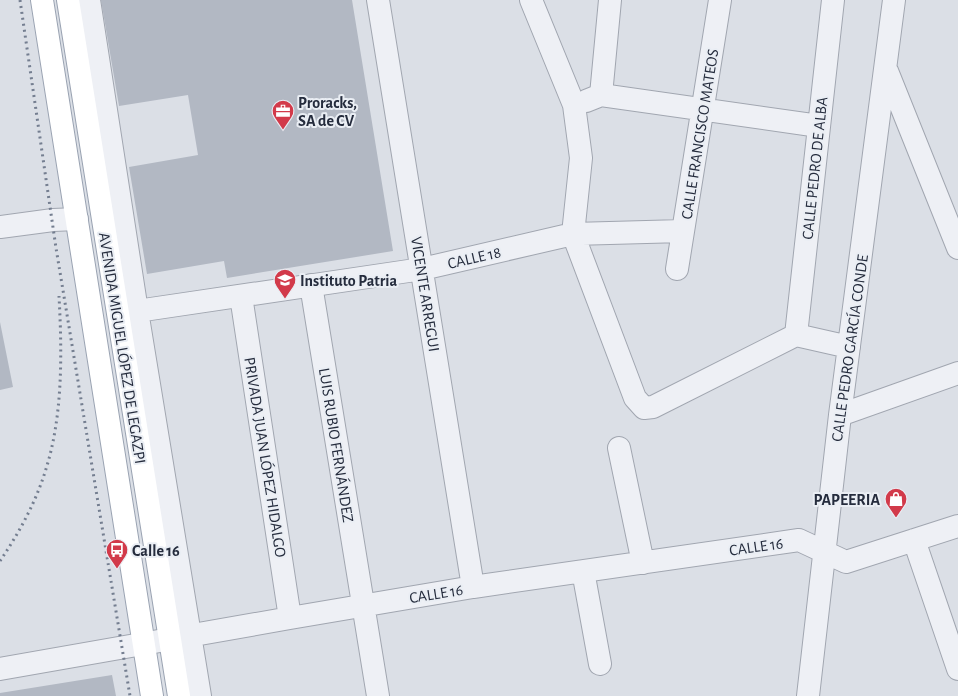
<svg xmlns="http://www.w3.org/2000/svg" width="958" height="696" viewBox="0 0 958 696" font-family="'Alegreya Sans',sans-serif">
<rect width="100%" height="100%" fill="#dbdfe6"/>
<path fill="#b2b8c3" d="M101,0H352L393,251L227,278L224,261L147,274L129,167L198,155L188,95L119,106Z
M0,322L13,387L0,390Z
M112,675L116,696H0V693Z"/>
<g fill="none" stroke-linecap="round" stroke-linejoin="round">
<g stroke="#a1a6b0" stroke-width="24">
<path id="minor" d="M89,0L137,311L200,696
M378,0L473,587
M531,0L574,105L581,158L573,234L635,398L644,408L653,407L796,335L849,347
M887,71L958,248
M601,95L819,126
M586,101L601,95L610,0
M0,227L53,220L77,219
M677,269L720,0
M311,285L378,696
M241,296L290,618
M137,311L422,269L573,234L683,231
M796,335L833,0
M840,415L958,373
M619,448L643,563
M914,540L958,669
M583,571L600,664
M0,669L290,618L473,587L799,540L846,562L958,526
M808,696L840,415L894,0"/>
</g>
<g stroke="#9aa3b2" stroke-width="24">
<path id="major" d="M42,0L152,696
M68,0L179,696"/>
</g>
<use href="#minor" stroke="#eef0f5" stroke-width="22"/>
<use href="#major" stroke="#fff" stroke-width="22"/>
<path stroke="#747e90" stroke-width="3" stroke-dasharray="2 4" stroke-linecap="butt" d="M20,0L56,248L130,696
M0,561C19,533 36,502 46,469C63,415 62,352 59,296"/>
</g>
<defs>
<g id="office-pin" transform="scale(1.15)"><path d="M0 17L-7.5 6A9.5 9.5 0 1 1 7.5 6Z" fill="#d23a4a" stroke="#eaeef4"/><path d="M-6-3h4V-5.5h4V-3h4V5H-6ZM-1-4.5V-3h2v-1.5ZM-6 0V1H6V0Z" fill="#fff"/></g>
<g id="school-pin" transform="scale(1.15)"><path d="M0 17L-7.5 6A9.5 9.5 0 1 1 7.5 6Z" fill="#d23a4a" stroke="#eaeef4"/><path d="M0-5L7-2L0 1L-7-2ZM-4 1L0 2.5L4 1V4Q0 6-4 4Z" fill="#fff"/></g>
<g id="shop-pin" transform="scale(1.15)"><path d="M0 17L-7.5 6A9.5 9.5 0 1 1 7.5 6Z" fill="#d23a4a" stroke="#eaeef4"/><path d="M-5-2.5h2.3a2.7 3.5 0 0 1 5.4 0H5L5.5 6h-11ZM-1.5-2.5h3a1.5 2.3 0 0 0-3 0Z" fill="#fff"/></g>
<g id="bus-pin" transform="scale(1.15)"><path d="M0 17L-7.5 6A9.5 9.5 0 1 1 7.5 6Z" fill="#d23a4a" stroke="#eaeef4"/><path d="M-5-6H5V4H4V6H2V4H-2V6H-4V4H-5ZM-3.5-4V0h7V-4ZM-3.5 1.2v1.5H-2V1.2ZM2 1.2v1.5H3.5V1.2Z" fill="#fff"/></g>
</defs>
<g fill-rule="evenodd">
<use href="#office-pin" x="283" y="111"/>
<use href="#school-pin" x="285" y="280"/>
<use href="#shop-pin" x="896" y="499"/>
<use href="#bus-pin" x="117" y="550"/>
</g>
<g text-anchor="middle" stroke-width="4" stroke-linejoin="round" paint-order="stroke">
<g font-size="16" font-weight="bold" fill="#252c3d" stroke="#eaeef4" text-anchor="start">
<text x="298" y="108">Proracks,<tspan x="298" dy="18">SA de CV</tspan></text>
<text x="300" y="286">Instituto Patria</text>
<text x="880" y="505" text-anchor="end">PAPEERIA</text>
<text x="132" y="556">Calle 16</text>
</g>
<g font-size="16" fill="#252c3d" stroke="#eaeef4">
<text transform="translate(699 134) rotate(-81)" y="6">CALLE FRANCISCO MATEOS</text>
<text transform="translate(814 168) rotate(-84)" y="6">CALLE PEDRO DE ALBA</text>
<text transform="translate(474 257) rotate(-13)" y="6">CALLE 18</text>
<text transform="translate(426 294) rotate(81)" y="6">VICENTE ARREGUI</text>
<text transform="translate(123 348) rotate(81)" y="6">AVENIDA MIGUEL LÓPEZ DE LEGAZPI</text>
<text transform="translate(849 348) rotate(-82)" y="6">CALLE PEDRO GARCÍA CONDE</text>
<text transform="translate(337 445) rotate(81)" y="6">LUIS RUBIO FERNÁNDEZ</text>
<text transform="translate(266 457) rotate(81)" y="6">PRIVADA JUAN LÓPEZ HIDALGO</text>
<text transform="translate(756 546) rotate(-8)" y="6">CALLE 16</text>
<text transform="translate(436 593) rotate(-9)" y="6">CALLE 16</text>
</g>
</g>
</svg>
